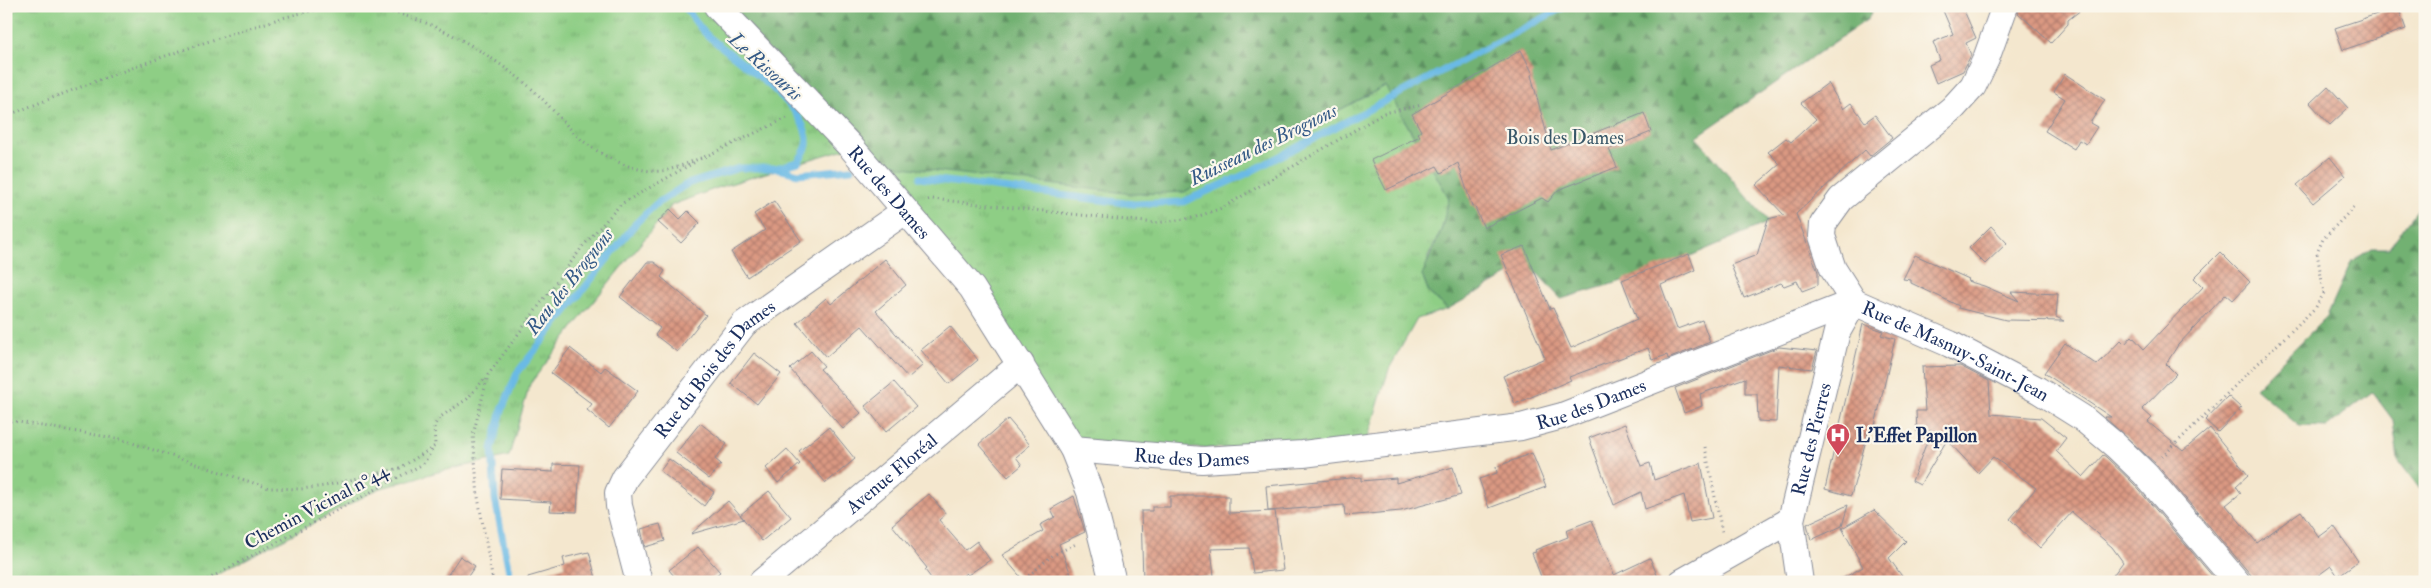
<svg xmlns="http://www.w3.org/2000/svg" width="2431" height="588" viewBox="0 0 2431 588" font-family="'IM FELL Double Pica',serif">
<defs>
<pattern id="grass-tufts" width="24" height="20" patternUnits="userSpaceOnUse" patternTransform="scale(1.25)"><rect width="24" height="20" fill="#8ece85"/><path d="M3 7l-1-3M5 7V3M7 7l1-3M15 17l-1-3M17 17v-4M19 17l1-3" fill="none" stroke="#7ab175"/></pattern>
<pattern id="forest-firs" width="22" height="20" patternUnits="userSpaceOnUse" patternTransform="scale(1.25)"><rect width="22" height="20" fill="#72b172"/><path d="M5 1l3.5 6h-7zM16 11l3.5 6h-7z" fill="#5d9061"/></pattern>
<pattern id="building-cross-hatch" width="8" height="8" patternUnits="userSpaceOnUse" patternTransform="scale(1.25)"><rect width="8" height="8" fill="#db9982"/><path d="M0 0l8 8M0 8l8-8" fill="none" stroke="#b17d6e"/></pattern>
</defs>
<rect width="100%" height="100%" fill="#fbf7ec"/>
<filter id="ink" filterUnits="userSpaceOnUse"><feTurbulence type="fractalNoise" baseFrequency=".02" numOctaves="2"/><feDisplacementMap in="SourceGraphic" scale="10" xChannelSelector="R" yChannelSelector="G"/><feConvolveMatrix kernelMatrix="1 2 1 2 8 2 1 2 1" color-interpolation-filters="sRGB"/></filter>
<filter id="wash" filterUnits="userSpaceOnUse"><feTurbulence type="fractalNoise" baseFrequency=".0096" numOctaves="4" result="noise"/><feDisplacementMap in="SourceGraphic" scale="20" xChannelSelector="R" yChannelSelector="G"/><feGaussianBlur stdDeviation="1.12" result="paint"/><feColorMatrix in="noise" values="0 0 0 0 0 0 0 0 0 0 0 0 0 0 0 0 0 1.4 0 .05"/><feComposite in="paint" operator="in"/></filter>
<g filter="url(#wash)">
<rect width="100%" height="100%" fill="#f4e7ce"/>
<path fill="url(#grass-tufts)" stroke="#547e72" d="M21,6H717L1184,192L1385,86L1449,198L1442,228L1428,257L1429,293L1448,309L1417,319L1389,369L1365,447L1073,449L998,327L851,147L717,188L672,205L585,312L530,384L509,456L434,473L378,489L203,582H6V17Z"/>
<path fill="url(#forest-firs)" stroke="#467068" d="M717,6H1874L1868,19L1696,137L1769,222L1656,271L1561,299L1538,274L1515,271L1448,309L1429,293L1422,275L1442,228L1449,198L1385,86L1184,192L1134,194L903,167L851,147Z
M2425,199V496L2398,460L2393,420L2372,392L2327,427L2299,426L2255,388L2327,316L2351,262L2372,248H2389Z"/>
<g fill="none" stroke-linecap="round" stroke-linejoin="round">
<path stroke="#6abae5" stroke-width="7" d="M684,6C692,16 699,28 708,36C734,59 811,106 807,145C806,150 801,157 798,162L776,168
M920,178L1134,204L1183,202L1246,174L1566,6
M511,582L495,499L492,449L502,410L517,373L636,223L656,204L687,184L739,168H775L798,174L851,169"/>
</g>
<g id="blocks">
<path fill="url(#building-cross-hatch)" d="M1941,6H1962L1976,38L1966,43L1971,55L1963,71L1936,83L1929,65L1940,60L1933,42L1953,34Z
M2020,6H2086L2068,20V24L2051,43L2018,13Z
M2398,7L2406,29L2343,50L2335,28Z
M1521,50L1533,74L1531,75L1551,150L1644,113L1651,132L1609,149L1617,167L1558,190L1548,202L1542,198L1484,228L1474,205L1472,206L1458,163L1441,173L1437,166L1386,190L1371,160L1420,136L1418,133L1421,131L1412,114Z
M2065,74L2105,100L2090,123L2097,127L2086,144L2079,140L2074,149L2045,131L2065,99L2054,92Z
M1828,83L1843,109L1851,103L1865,122L1875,115L1892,138L1870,156L1865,150L1796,214L1818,272V285L1802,291L1797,281L1784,286L1781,283L1744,298L1731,265L1757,255L1768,219L1784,215L1756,185L1780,164L1768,152L1786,138L1791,142L1816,119L1801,103Z
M2328,86L2348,108L2330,125L2310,103Z
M2330,157L2345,176L2313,203L2297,185Z
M774,201L801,241L747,277L731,252L765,230L754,214Z
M670,209L680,219L688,211L700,223L681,243L658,222Z
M1991,226L2007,243L1985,264L1969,248Z
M1524,246L1550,309L1553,308L1571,348L1637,319L1622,280L1689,254L1695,270L1661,285L1677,329L1702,320L1710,342L1668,359L1667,355L1652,360L1648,348L1569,377L1571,380L1515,404L1503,376L1545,358L1501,255Z
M2220,252L2250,282L2233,300L2226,294L2178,345L2166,364L2176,374L2142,409L2152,418L2148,422L2183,451L2210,428L2248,475L2236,486L2241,493L2226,505L2257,543L2301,511L2319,537L2334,526L2358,561L2338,576L2331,566L2309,582H2257L2156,464L2104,417H2111L2044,373L2065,343L2097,365L2121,340L2125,344L2132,336L2144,349L2203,287L2194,278Z
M1915,255L1969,279L1967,281L1984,286L2019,301L2011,292L2058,294L2056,317L2064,321L2006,320L1958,308L1959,306L1911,283V280L1903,279Z
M885,259L906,285L876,311L923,365L908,378L862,326L826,357L797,323L826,298L831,304Z
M647,262H654L665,271L661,277L706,315L677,352L655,335L660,328L620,297Z
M1863,324L1883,331L1881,335L1895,339L1874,430L1869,429L1851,496L1825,489Z
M950,326L978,360L949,384L921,350Z
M1779,347L1817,351L1812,369L1779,365L1776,422L1758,421L1757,394H1745V378L1700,394L1702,406L1684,413L1675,388Z
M570,348L601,372L605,367L638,391L609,428L587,410L592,404L551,373Z
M811,351L824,366L820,369L861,413L843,429L790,369Z
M754,353L781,374L757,404L731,383Z
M1960,366L1989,381L1991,414L2041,418L2066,438L2056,451L2083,477L2103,455L2106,457L2134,484L2214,578L2211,582H2108L2123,562L2112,547L2072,512L2040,548L2010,519L2036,488L1993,457L1978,473L1947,440L1920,485L1912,481L1931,431L1917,432L1916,411H1925L1922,367Z
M894,382L916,407L886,432L865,406Z
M2228,396L2241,408L2218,432L2205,420Z
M1008,419L1030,445L1016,457L1022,465L1008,477L979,444Z
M700,423L727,444L715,459L721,464L709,479L676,453Z
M1625,424L1641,466L1650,463L1654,480L1701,463L1712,518L1690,522L1684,495L1645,509L1641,492L1614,505L1589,438Z
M829,427L855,459L826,483L799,451Z
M787,449L800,464L778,483L766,468Z
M1532,453L1546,487L1489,508L1479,479L1497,473L1496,467Z
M669,459L714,492L704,506L660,471Z
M553,464L580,465L577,512L550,511L551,502L500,499L502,469L553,472Z
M1453,467L1461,495L1401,511L1345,516L1344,505L1268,511L1266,486L1361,477V481L1396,478V483Z
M769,491L791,517L762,541L740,515Z
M929,494L946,514L939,520L965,550L977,541L990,560L968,575L966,573L956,582H934L925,570L927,568L892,525Z
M1074,496L1085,532L1059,544L1074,582H1025L1002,555L1043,531L1040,525L1055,517L1051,509Z
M1170,496H1229V513L1275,511L1283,570L1253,573L1249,548L1211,549L1214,576L1165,582H1143L1141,511H1152V507H1170Z
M728,501L744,519L691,534Z
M1848,505L1842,526L1811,540L1807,524Z
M1874,510L1906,541L1889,558L1906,582H1836L1863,567L1842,528Z
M1592,520L1614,575L1650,558L1660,582H1543L1532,553L1536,552L1535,550L1568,537L1566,530Z
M660,524L665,541L645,547L641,529Z
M698,547L720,572L708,582H679L669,570Z
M589,552L597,582H528V577L565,566L563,558Z
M460,556L475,566L464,582H443Z"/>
</g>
</g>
<g filter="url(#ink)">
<use href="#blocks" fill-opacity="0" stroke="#888b96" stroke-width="1"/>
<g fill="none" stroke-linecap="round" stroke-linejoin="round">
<g stroke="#888b96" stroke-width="28">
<g id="minor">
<path id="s1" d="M717,6L851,147L972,288L1073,449L1090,492L1113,582"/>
<path id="s2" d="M2005,6L1986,59L1973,86L1953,108L1841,199L1823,224L1822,236L1833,269L1854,302L1950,344L2038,390L2081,417L2116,446L2145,474L2237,582"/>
<path id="s3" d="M1073,449L1202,460L1303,454L1521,427L1562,416L1854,302"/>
<path id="s4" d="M639,582L619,506L618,493L625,478L744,324L905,211"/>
<path id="s5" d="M762,582L1021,364"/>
<path d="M1682,582L1791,520"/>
<path id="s6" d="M1800,582L1791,520L1837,332L1854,302"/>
</g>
</g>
<path stroke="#888b96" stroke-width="3" stroke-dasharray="1 4" stroke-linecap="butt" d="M6,116C82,86 159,57 237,32C279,19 325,2 369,8C425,15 476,45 520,79C544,97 561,122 583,141C605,158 640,176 668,170C679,167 690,162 701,158
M700,159L789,117
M928,200L932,199L1155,223L1193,218L1222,208L1384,113L1422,105
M6,420L120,439L269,488L301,489L325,486L400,468L435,446L434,426L439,418L467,399L486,377
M1705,447L1722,532
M2162,457L2316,307L2324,293L2317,253L2323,239L2354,207
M203,582L423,464L433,449
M493,582L478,497L473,435L488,375L583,246L621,204L695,162
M1021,582L1053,555L1078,543"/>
<use href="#minor" stroke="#fff" stroke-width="26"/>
</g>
</g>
<defs>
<g id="hospital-pin" transform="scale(1.25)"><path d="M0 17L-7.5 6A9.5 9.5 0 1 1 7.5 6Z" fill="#d1495b" stroke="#fbf7ec"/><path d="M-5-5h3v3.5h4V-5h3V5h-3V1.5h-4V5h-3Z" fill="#fff"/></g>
</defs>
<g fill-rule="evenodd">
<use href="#hospital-pin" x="1838" y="435"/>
</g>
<g text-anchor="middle" stroke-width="4.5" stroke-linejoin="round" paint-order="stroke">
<g font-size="19" fill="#385768" stroke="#fbf7ec">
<text x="1565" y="144">Bois des Dames</text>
</g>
<g font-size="19" fill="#1b2f5e" stroke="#fbf7ec">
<text dy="7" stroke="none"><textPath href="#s1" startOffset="254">Rue des Dames</textPath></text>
<text dy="7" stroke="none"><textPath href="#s2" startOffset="490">Rue de Masnuy-Saint-Jean</textPath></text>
<text dy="7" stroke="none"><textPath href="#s4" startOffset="250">Rue du Bois des Dames</textPath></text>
<text dy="7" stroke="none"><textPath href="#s3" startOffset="524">Rue des Dames</textPath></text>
<text dy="7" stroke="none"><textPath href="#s6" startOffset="146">Rue des Pierres</textPath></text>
<text dy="7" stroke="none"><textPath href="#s3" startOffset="119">Rue des Dames</textPath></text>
<text dy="7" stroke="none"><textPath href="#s5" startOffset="169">Avenue Floréal</textPath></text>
<text transform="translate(316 506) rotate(-28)" y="7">Chemin Vicinal n°44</text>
</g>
<g font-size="19" font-weight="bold" fill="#1b2f5e" stroke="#fbf7ec" text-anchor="start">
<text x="1856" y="442">L’Effet Papillon</text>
</g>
<g font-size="20" font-style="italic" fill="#335986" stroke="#fbf7ec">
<text transform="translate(766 66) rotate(42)" y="7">Le Rissouris</text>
<text transform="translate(1263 144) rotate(-26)" y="7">Ruisseau des Brognons</text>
<text transform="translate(569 281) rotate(-52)" y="7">Rau des Brognons</text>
</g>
</g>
<rect width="2431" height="588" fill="none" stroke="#fbf7ec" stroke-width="25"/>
</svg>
